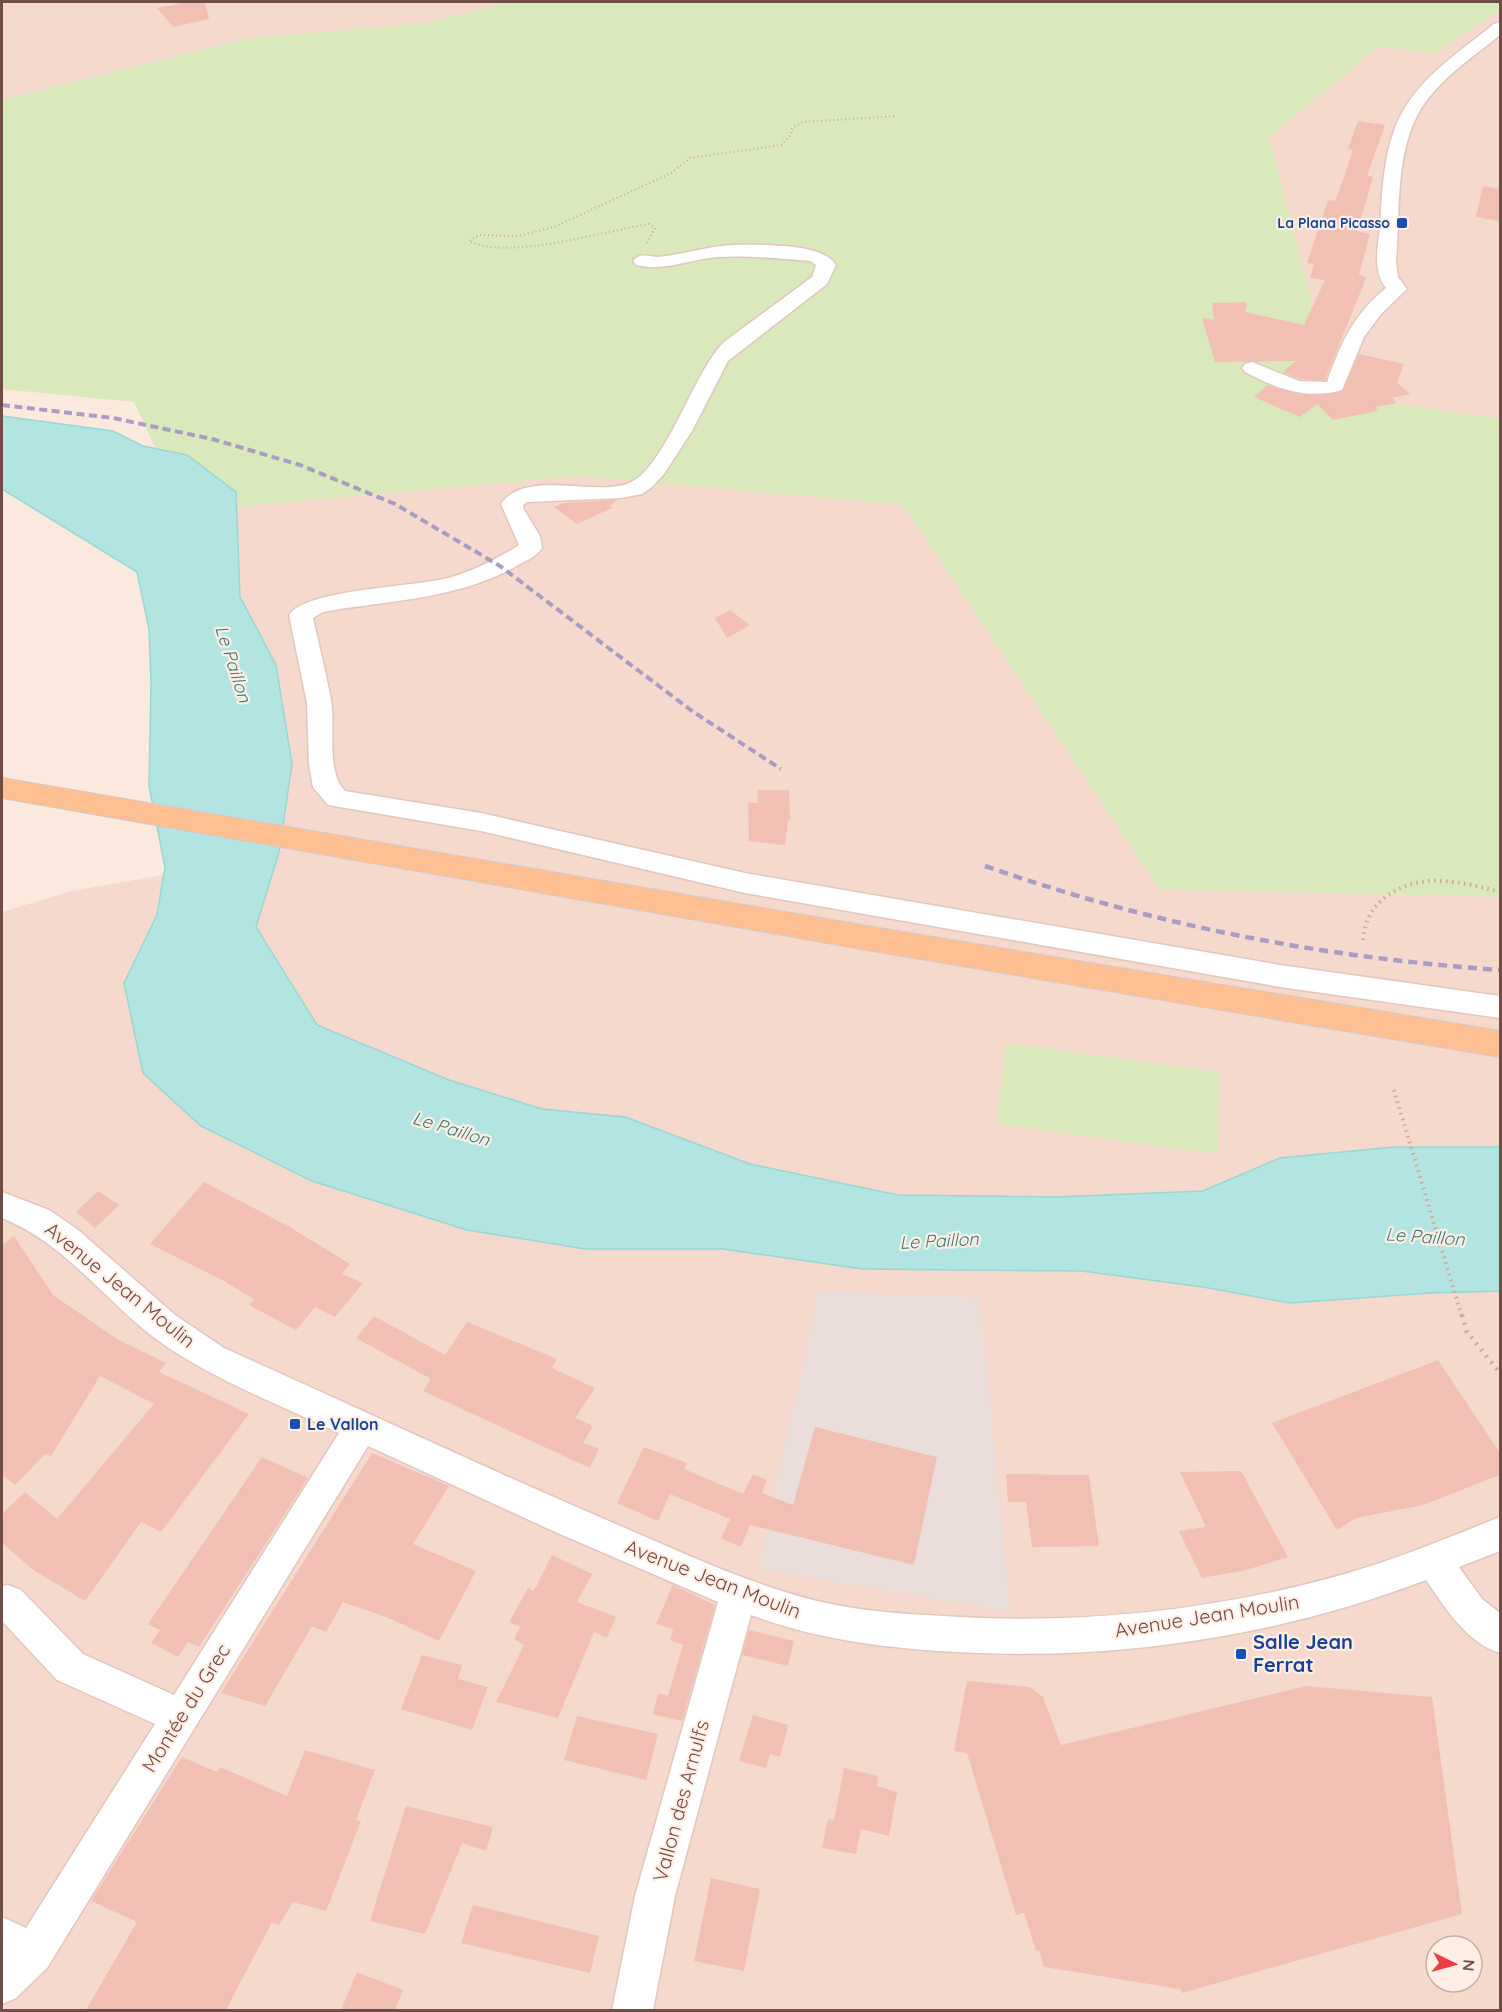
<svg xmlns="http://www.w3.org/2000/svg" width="1502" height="2012" viewBox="0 0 1502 2012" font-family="Quicksand,sans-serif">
<rect width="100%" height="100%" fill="#fce9dd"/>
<path fill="#f4d9cc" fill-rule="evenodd" d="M2,2H510L425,23L250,38L2,100Z
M1500,10V419L1336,395L1269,137L1379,46L1435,54Z
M580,476L903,505L1159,889L1500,897V2010H2V912L72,891L197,869L185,511ZM1436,1946H1472V1982H1436Z"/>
<path fill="#eadeda" d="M819,1291L980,1298L1010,1612L758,1568Z"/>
<path fill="#d9e9bc" d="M510,2H1500V10L1435,54L1379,46L1269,137L1336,395L1500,419V897L1159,889L903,505L580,476L185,511L134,402L2,389V100L250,38L425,23Z
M1006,1043L1220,1072L1218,1154L997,1124Z"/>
<path fill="#b2e5e2" stroke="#98d7d3" stroke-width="1.5" d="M2,416L113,431L143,446L187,455L236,492L240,597L276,665L292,764L279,852L256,927L317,1025L449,1080L542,1109L625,1117L750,1164L898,1195L1057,1197L1203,1191L1280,1158L1394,1147H1500V1291L1430,1293L1290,1303L1203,1287L1082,1271L862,1269L723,1249H585L467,1230L312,1181L201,1126L143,1073L124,983L157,915L165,867L149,786L151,684L149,629L137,572L2,489Z"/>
<path fill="#f2bfb4" d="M189,2H205L209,19L173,27L157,8Z
M1358,121L1385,125L1367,176L1373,177L1357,231L1370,234L1359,274L1366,278L1325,380L1299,379L1283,372L1296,361L1215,362L1202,318L1214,320L1212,303L1247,302L1245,312L1304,325L1325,280L1310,278L1314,264L1307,263L1328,200L1335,201L1343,180L1353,150L1348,149Z
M1483,186L1500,189V221L1476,217Z
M1359,354L1404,364L1397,383L1410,394L1392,398L1397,403L1375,407L1378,411L1333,420L1317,404L1300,417L1254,397L1267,385L1304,395L1342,392Z
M617,500L610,506L612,508L577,524L554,507L564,503Z
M730,610L750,625L727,638L715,618Z
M757,790H789L790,820H788L785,845L749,841L748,802L758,803Z
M204,1182L288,1226L350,1264L342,1274L363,1283L335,1317L315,1307L296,1330L249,1305L254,1299L224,1281L150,1244Z
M98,1191L119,1205L95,1228L76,1212Z
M14,1236L53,1295L117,1339L166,1363L159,1372L249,1414L161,1532L141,1522L85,1601L32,1569L2,1543V1514L25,1492L57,1519L154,1404L100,1376L51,1456L45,1454L15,1485L2,1475V1245Z
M374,1316L445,1355L467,1322L557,1359L552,1368L595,1388L575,1418L593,1426L583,1443L599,1449L590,1468L423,1391L431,1379L356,1338Z
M1438,1360L1500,1453V1475L1423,1505L1356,1518L1337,1530L1272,1423Z
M815,1427L937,1457L914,1565L750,1525L741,1547L721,1538L730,1519L670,1494L658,1521L617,1503L644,1447L687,1463L684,1469L743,1494L753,1474L767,1480L762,1493L793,1505Z
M372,1453L449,1486L413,1544L476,1571L439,1641L386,1617L343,1602L326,1632L312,1626L265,1706L221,1693Z
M262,1457L308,1478L199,1647L188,1642L178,1657L151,1643L160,1630L148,1624Z
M1241,1471L1288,1557L1246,1570L1202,1578L1179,1531L1206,1527L1180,1472Z
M1006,1474L1089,1475L1099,1546L1032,1547L1026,1502H1008Z
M552,1555L592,1574L577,1602L616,1617L607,1638L594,1632L558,1718L496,1702L524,1645L514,1639L520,1627L509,1622L528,1588L534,1591Z
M673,1585L715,1605L682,1721L653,1714L658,1693L668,1696L683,1645L670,1640L673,1629L656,1624Z
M749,1630L794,1641L788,1666L742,1655Z
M422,1655L462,1665L458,1679L488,1687L472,1730L401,1709Z
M967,1681L1030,1687L1043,1697L1061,1745L1306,1686L1432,1697L1462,1914L1182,1993L1180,1989L1044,1967L1039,1950L1036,1951L1024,1913L1016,1915L967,1753L954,1751Z
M753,1715L788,1725L780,1757L770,1754L766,1768L739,1761Z
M577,1716L658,1734L646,1780L564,1760Z
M305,1750L375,1770L356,1820L361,1821L326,1911L293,1902L279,1925L272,1922L226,2010H86L137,1922L91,1901L182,1757L217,1772L220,1767L287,1796Z
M844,1768L878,1776L877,1786L897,1792L889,1836L861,1829L856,1854L822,1848L828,1819L834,1820Z
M406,1806L493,1827L486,1851L462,1843L425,1934L370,1921Z
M711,1878L760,1889L744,1971L694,1961Z
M473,1905L599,1936L590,1973L461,1943Z
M357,1972L403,1990L395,2010H341Z"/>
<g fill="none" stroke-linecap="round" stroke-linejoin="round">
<g stroke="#e2c6bd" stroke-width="3">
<path id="minor" d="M1500,22V35C1472,58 1436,81 1418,114C1395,157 1400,214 1396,262L1398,277L1407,289L1381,314L1364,337L1342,390C1307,400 1277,389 1245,372L1242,368L1245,364L1252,362L1299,381L1327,382C1341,343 1353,315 1386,288C1372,270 1378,248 1380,227C1382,194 1383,159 1395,128C1412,82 1458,53 1494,24Z
M734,245C759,245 822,242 836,265L827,284L728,361L692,431L664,474L652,487L642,494L621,498L527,502L523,505L524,510L540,536L542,548C537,556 528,560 520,564C459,600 390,600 323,612L313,618C319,645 326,673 331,700C336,727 325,770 345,791L481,813L745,873L1280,965L1500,996V1018L1280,987L745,893L481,831L328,805L313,787L309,765L307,703L289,615C306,589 415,587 448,578C474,571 497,559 519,545L501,504C525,469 591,496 627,484C665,471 693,372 724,342L812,277L816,265L810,261C780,259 749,255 718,257C690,259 665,272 636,265L633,261C640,252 650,257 659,257C685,254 708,246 734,245Z
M2,1192L49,1210L77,1229L175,1315L224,1348C353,1406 481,1466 611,1522C682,1552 751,1586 826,1603C870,1613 916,1614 960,1617C1090,1624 1223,1609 1348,1573C1400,1558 1450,1537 1500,1517V1551L1459,1567L1482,1599L1500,1613V1653C1466,1642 1446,1609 1426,1580C1276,1637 1116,1661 956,1652C885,1648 818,1640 751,1615L675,1896L653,2010H612L635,1896L718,1602L553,1531L368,1446L47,1968L16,1998L2,2004V1917L26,1928L155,1724L57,1680L2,1621V1586L8,1585L21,1590L83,1654L174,1695L339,1433C276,1403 208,1378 152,1336C101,1296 63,1242 2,1218Z"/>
</g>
<g stroke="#d5c9c8" stroke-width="2">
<path id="major" d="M2,778L873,927L1500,1031V1057L873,951L2,798Z"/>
</g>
<path stroke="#d6a398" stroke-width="2" stroke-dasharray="1 3" stroke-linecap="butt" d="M647,243L655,228L649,224C604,231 508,261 469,241L479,235L518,236L554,227L671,173L690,158L781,145L791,135L792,128L803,122L896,116"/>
<path stroke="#d6a398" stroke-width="4" stroke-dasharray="1.5 4.5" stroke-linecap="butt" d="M1363,940C1365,921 1371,908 1387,896C1422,871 1461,882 1500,892
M1394,1090L1462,1317"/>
<path stroke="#d6a398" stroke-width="4.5" stroke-dasharray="2 6" stroke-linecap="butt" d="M1462,1315L1467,1332L1500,1373"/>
<use href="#minor" fill="#fff" fill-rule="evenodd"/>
<use href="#major" fill="#febf93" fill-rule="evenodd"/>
<path stroke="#aa9dc4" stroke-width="4" stroke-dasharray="8 4.5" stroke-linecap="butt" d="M2,405L113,418L212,439L300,465L395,504L500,566L692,711L781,769"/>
<path stroke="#aa9dc4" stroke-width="4.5" stroke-dasharray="9 6" stroke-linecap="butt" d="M985,866C1157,926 1319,957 1500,970"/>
</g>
<g fill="#1a4fb4" stroke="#ffeee4" stroke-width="2">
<rect x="1396" y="217" width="12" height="12" rx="3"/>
<rect x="289" y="1418" width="12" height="12" rx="3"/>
<rect x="1235" y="1648" width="12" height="12" rx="3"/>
</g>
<g text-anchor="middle" stroke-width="4.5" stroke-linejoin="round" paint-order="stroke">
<g font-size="14" font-weight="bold" fill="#164399" stroke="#ffeee4" text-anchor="end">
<text x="1390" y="228">La Plana Picasso</text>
</g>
<g font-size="16" font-weight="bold" fill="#164399" stroke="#ffeee4" text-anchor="start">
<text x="307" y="1430">Le Vallon</text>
</g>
<g font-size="18" font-style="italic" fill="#3a7876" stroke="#ffeee4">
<text transform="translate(233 664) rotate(72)" y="6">Le Paillon</text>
<text transform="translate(451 1129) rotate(17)" y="6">Le Paillon</text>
<text transform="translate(1425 1237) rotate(4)" y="6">Le Paillon</text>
<text transform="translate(939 1241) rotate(-3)" y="6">Le Paillon</text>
</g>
<g font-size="20" fill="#724c46" stroke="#ffeee4">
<text transform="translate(120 1285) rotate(39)" y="7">Avenue Jean Moulin</text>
<text transform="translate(713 1579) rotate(21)" y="7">Avenue Jean Moulin</text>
<text transform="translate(1207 1616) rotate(-9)" y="7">Avenue Jean Moulin</text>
<text transform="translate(186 1708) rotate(-58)" y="7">Montée du Grec</text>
<text transform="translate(681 1801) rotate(-75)" y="7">Vallon des Arnulfs</text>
</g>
<g font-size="20" font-weight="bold" fill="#164399" stroke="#ffeee4" text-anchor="start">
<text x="1253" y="1649">Salle Jean<tspan x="1253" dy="23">Ferrat</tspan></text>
</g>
</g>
<rect width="1502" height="2012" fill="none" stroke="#724c46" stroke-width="6"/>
<g transform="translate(1454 1964) rotate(95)"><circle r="28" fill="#ffeee4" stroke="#c7ada5" stroke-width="1.5"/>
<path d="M0-4.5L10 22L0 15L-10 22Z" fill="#ea3f3e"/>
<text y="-9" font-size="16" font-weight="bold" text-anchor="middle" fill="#724c46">N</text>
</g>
</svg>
